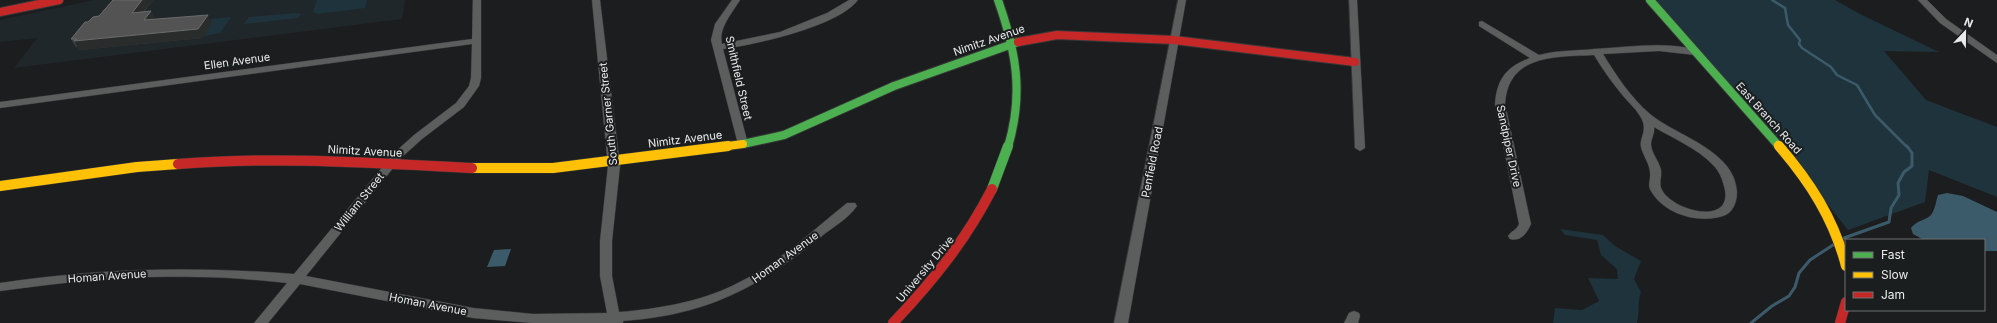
<svg xmlns="http://www.w3.org/2000/svg" width="1997" height="323" viewBox="0 0 1997 323" font-family="Inter,sans-serif">
<rect width="100%" height="100%" fill="#1c1d1e"/>
<path fill="#1f272b" d="M94,0H405L402,19L14,68L37,38L0,42V20Z"/>
<path fill="#1e333b" d="M317,0H367L365,8L317,14L313,12Z
M1650,0H1835L1860,14L1939,52L1884,51L1926,100L1997,127V197L1929,170L1925,202L1848,230L1799,169Z
M296,13L301,14L298,18L244,24L249,17Z
M231,17L220,33L204,36L212,23H208L211,19Z
M1560,229L1603,235L1615,246L1641,261L1634,279L1641,292C1637,304 1640,312 1637,323H1553L1555,308L1582,310L1599,301L1588,278L1618,279L1617,269L1601,255L1597,240L1565,235Z"/>
<path fill="#3c5b6a" d="M1947,193L1963,196L1997,212V251H1984V240H1924L1913,234L1911,228C1916,221 1923,221 1930,216C1935,211 1936,201 1938,195Z
M511,249L505,266L487,267L494,250Z"/>
<g fill="none" stroke-linecap="round" stroke-linejoin="round">
<path stroke="#3c5b6a" stroke-width="2.5" d="M1772,0L1785,8L1788,25L1800,40L1799,44L1802,48L1831,67L1837,75L1857,85L1875,115L1907,147"/>
<path stroke="#3c5b6a" stroke-width="3" d="M1844,238L1889,222L1891,208L1899,195L1898,183L1904,172L1912,166V153L1907,146
M1751,323L1772,306L1789,296L1795,287L1799,273L1810,260L1836,243"/>
<g stroke="#373839" stroke-width="1">
<path id="street" d="M473,0H481V78L479,86L464,107L422,139L402,157L306,276L473,308L533,314L607,313L600,276V241L608,166L592,0H600L620,166L612,241V276L619,312C658,309 699,302 734,285C776,265 811,232 847,203H855L857,206C849,218 833,227 822,236C758,288 707,315 623,321V323H532L473,318L300,284L268,323H254L287,283C257,280 227,277 196,277C130,275 65,282 0,291V283C101,268 192,266 294,274L394,153L414,135L456,103L469,86L471,78L472,44L0,108V102L472,39Z
M732,0H740C733,12 718,28 722,44L780,32L827,13L849,0H858C837,27 757,44 723,49L748,144L743,147L738,144L711,40L715,24Z
M1178,0H1186L1128,323H1114Z
M1349,0H1357L1365,148L1360,151L1355,148Z
M1918,0H1927L1946,19L1997,55V63L1940,23Z
M1482,21L1539,55C1557,50 1575,51 1594,49C1629,47 1664,41 1698,50L1700,52L1695,55L1659,51L1603,54C1616,75 1631,98 1650,114C1676,136 1735,150 1737,192C1737,202 1733,213 1723,216C1698,224 1664,214 1651,191C1647,185 1651,179 1650,173C1650,164 1643,156 1641,147C1639,137 1649,130 1640,116C1636,109 1629,103 1624,97C1613,84 1603,70 1594,55C1556,57 1508,54 1505,104L1531,224C1527,233 1521,242 1510,239L1508,236C1511,231 1517,230 1519,224L1495,104C1497,79 1506,67 1530,58L1479,26V22ZM1654,127C1674,139 1697,148 1713,165C1719,171 1722,178 1724,186C1736,228 1670,211 1661,188C1659,183 1662,176 1661,170C1659,161 1652,154 1651,145C1651,138 1655,134 1654,127Z
M1354,311L1359,313L1360,316L1358,323H1344L1349,313Z"/>
</g>
<g stroke="#373839" stroke-width="10">
<path id="fast-far1" d="M998,0C1016,51 1024,93 1008,147
M1650,0L1778,145
M743,144L784,135L894,86L1018,42"/>
</g>
<g stroke="#373839" stroke-width="11">
<path id="fast" d="M992,189L1008,146"/>
</g>
<g stroke="#373839" stroke-width="10">
<path id="slow-far1" d="M1778,145L1780,147
M720,147L743,144"/>
</g>
<g stroke="#373839" stroke-width="11">
<path id="slow" d="M1779,146C1810,182 1834,219 1846,266
M472,168H553L728,146
M0,186L137,167L178,164"/>
</g>
<g stroke="#373839" stroke-width="10">
<path id="jam-far1" d="M0,12L59,0
M1018,42L1057,35L1174,40L1355,62"/>
</g>
<g stroke="#373839" stroke-width="11">
<path id="jam" d="M178,164C276,156 374,163 472,168
M893,323C932,282 966,240 992,189
M1840,323L1846,302"/>
</g>
<use href="#street" fill="#5c5d5d" fill-rule="evenodd"/>
<use href="#fast-far1" stroke="#4caf50" stroke-width="8"/>
<use href="#fast" stroke="#4caf50" stroke-width="10"/>
<use href="#slow-far1" stroke="#ffc107" stroke-width="8"/>
<use href="#slow" stroke="#ffc107" stroke-width="10"/>
<use href="#jam-far1" stroke="#c62828" stroke-width="8"/>
<use href="#jam" stroke="#c62828" stroke-width="10"/>
</g>
<path fill="#414141" d="M113,0H153L144,12L151,11L155,19L212,23L202,38L79,50L78,47H76L71,39L88,22L99,16Z"/>
<path fill="#2a2b2b" d="M142,0H153L136,21L132,13Z
M151,11L156,19L148,29L144,20Z
M208,15L212,23L202,38L79,50L74,41Z"/>
<path fill="#535353" stroke="#6a6b6b" d="M113,0H142L132,13L151,11L144,20L208,15L198,29L74,41L77,39H71L85,22H88L93,17L99,16Z"/>
<g text-anchor="middle" stroke-width="4" stroke-linejoin="round" paint-order="stroke">
<g font-size="11" fill="#e9ebec" stroke="#1b1e1f">
<text transform="translate(989 40) rotate(-19)" y="4">Nimitz Avenue</text>
<text transform="translate(237 61) rotate(-8)" y="4">Ellen Avenue</text>
<text transform="translate(739 78) rotate(77)" y="4">Smithfield Street</text>
<text transform="translate(608 114) rotate(-96)" y="4">South Garner Street</text>
<text transform="translate(1769 118) rotate(48)" y="4">East Branch Road</text>
<text transform="translate(685 139) rotate(-7)" y="4">Nimitz Avenue</text>
<text transform="translate(1509 146) rotate(78)" y="4">Sandpiper Drive</text>
<text transform="translate(365 151) rotate(3)" y="4">Nimitz Avenue</text>
<text transform="translate(1152 162) rotate(-79)" y="4">Penfield Road</text>
<text transform="translate(359 202) rotate(-51)" y="4">William Street</text>
<text transform="translate(785 257) rotate(-36)" y="4">Homan Avenue</text>
<text transform="translate(925 269) rotate(-50)" y="4">University Drive</text>
<text transform="translate(107 276) rotate(-4)" y="4">Homan Avenue</text>
<text transform="translate(428 304) rotate(11)" y="4">Homan Avenue</text>
</g>
</g>
<rect x="1845" y="239" width="140" height="72" fill="#1b1e1f" stroke="#6d7071"/>
<rect x="1853" y="252" width="20" height="6" fill="#4caf50" stroke="#6d7071"/>
<text x="1881" y="259" font-size="12" fill="#e9ebec">Fast</text>
<rect x="1853" y="272" width="20" height="6" fill="#ffc107" stroke="#6d7071"/>
<text x="1881" y="279" font-size="12" fill="#e9ebec">Slow</text>
<rect x="1853" y="292" width="20" height="6" fill="#c62828" stroke="#6d7071"/>
<text x="1881" y="299" font-size="12" fill="#e9ebec">Jam</text>
<g transform="translate(1965 32) rotate(22)" stroke="#1b1e1f" stroke-width="3" paint-order="stroke">
<path d="M0-3L7 15L0 10L-7 15Z" fill="#e9ebec"/>
<text y="-6" font-size="11" font-weight="bold" text-anchor="middle" fill="#e9ebec">N</text>
</g>
</svg>
